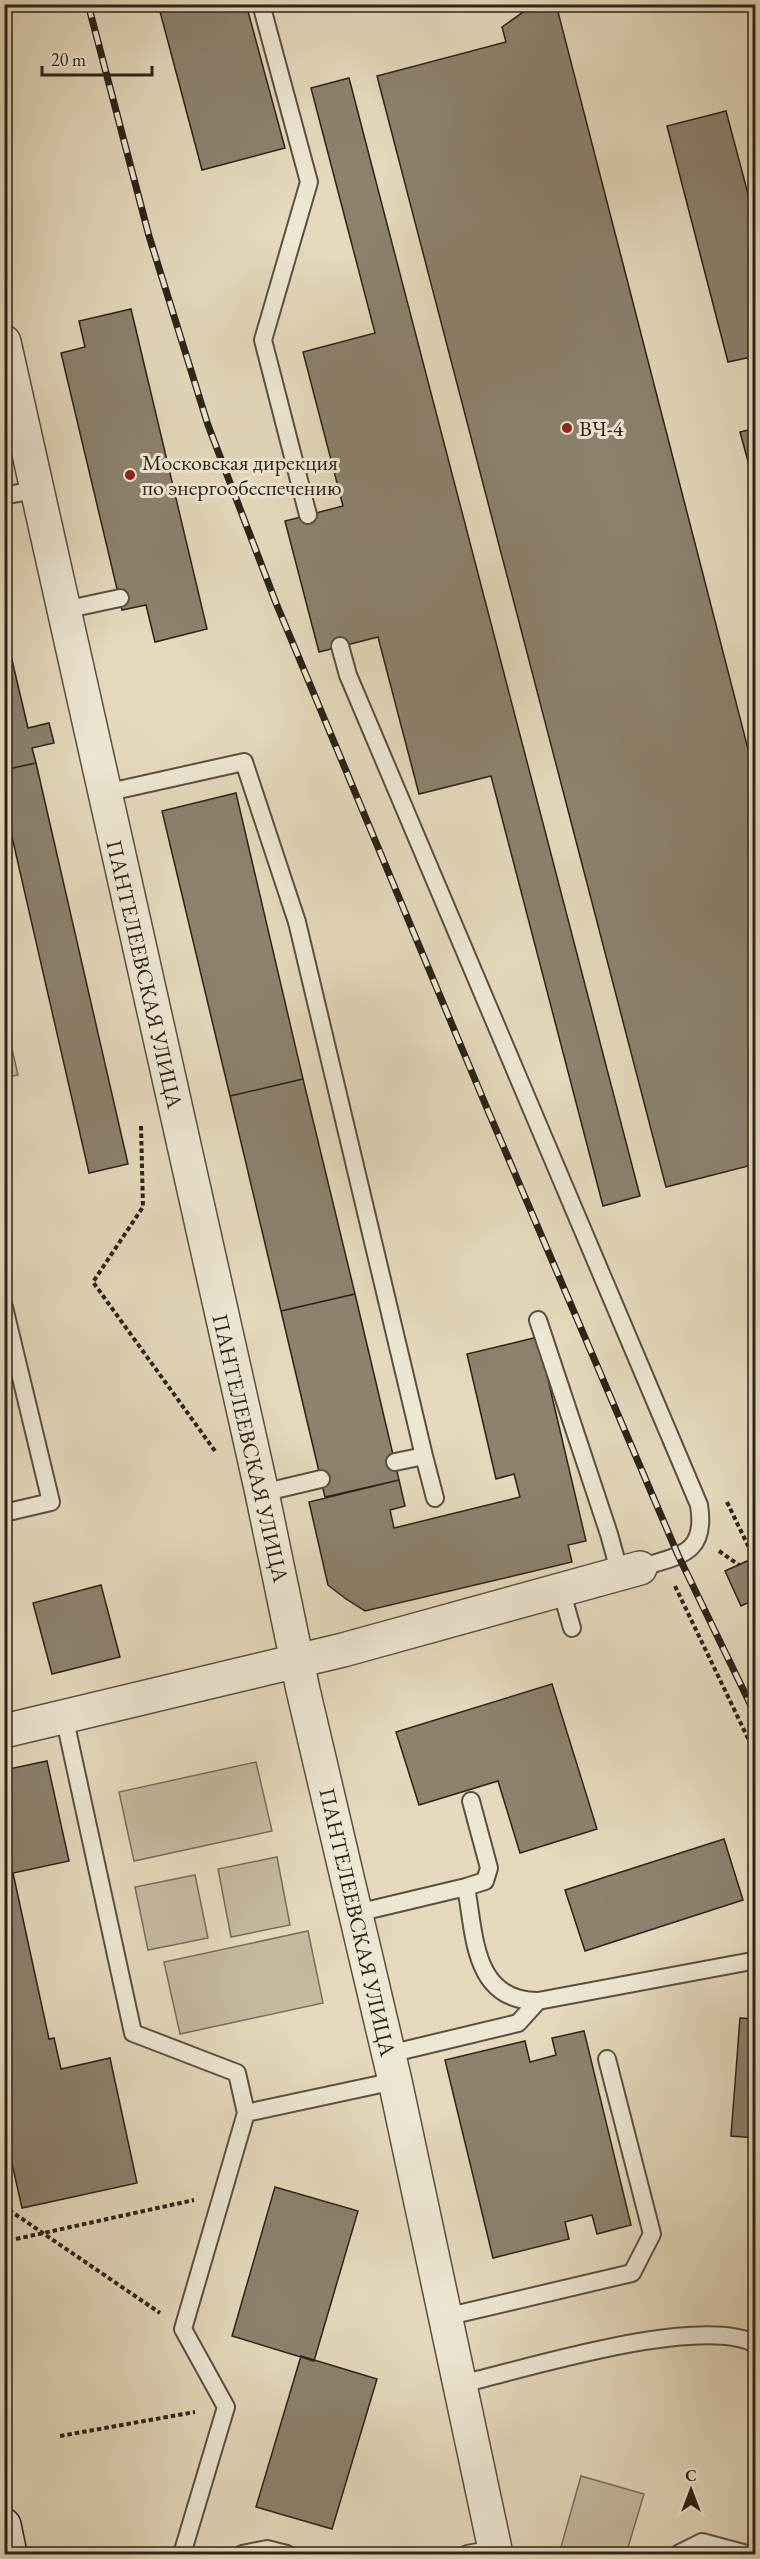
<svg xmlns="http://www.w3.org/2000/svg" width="760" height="2559" viewBox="0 0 760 2559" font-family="'EB Garamond',serif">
<rect width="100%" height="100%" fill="#e4d9bc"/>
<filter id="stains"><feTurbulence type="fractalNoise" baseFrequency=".00333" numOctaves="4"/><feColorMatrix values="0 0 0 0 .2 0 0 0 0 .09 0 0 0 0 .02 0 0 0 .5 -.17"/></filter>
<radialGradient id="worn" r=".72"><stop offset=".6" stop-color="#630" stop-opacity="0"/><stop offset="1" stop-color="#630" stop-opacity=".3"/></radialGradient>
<path fill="#c5baa0" stroke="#786e5c" stroke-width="1.5" d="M4,1014L18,1075L5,1078H4Z
M256,1762L272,1831L134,1861L119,1792Z
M277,1857L290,1925L231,1937L218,1869Z
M195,1875L208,1938L148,1950L135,1887Z
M308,1931L323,2003L180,2034L164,1962Z
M581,2476L644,2494L626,2554H559Z"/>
<path fill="#8c826e" stroke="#2c2319" stroke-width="1.5" d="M158,4H246L285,148L202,170Z
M541,4H556L756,780V1164L666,1187L377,76L506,42L502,27L529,8Z
M349,78L640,1196L603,1206L491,776L419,794L378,637L319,652L285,521L343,506L303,352L375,333L311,88Z
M726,111L756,224V356L728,362L667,126Z
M131,309L207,629L155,642L146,605L122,610L61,353L85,347L79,321Z
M756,428V491L740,432Z
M4,626L28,728L49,723L54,743L32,748L36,763L4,770Z
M36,763L128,1164L89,1173L4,802V770Z
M236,793L303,1079L230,1096L162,811Z
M303,1079L355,1294L281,1311L230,1096Z
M355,1294L399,1480L325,1497L281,1311Z
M538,1337L586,1541L568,1545L572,1562L365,1611L346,1599L328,1585L309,1502L399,1480L405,1506L390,1510L394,1528L520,1497L514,1474L496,1479L467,1354Z
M754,1558L756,1599L741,1606L725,1571Z
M101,1585L120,1657L52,1674L33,1603Z
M552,1684L597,1829L520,1853L498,1781L419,1805L396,1732Z
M47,1761L69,1861L13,1873L49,2039L54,2038L61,2069L110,2058L137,2183L22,2208L4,2128V1770Z
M724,1839L743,1900L585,1951L565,1890Z
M740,2018L756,2019V2138L731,2136Z
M584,2031L631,2225L597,2234L592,2215L565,2222L569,2239L493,2258L445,2060L525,2041L530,2062L556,2055L552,2038Z
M275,2187L358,2211L314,2361L232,2336Z
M301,2356L377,2379L332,2529L256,2507Z"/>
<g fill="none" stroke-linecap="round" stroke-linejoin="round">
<g stroke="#5a5042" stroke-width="20">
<path id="lane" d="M261,4L309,182L263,340L308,515
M4,496L37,489
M64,610L120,598
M340,646L348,675L699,1505C707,1555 679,1555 640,1568
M105,793L244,762L297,922L424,1456L395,1462
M4,1307L51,1502L4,1513
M538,1320L609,1534L620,1574
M424,1456L435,1498
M262,1493L321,1479
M561,1590L572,1628
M64,1716L133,2033L237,2073L246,2113L183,2329L226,2407L182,2554
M471,1801L489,1868L485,1881L466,1887C475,1936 473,2001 538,2001L752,1961
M357,1913L466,1887
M389,2054L518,2023L538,2001
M246,2113L395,2081
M445,2317L632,2273L652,2234L607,2059
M461,2384C526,2369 699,2314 756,2344
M242,2554L267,2549L287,2554
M467,2554L495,2549
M678,2554L702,2542L747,2554"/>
</g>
<g stroke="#5a5042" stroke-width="36">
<path id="street" d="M4,342L262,1493L303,1690L395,2081L496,2554
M4,1731L343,1650L640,1568"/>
</g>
<g stroke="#2c2319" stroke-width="36">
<path id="secondary" d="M4,2525L10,2554"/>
</g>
<path stroke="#2c2319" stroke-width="4" stroke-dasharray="4.5 3" stroke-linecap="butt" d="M141,1126L143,1207L93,1282L215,1451
M727,1502L754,1558
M719,1551L739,1565
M675,1586L756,1755
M9,2210L160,2313
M16,2239L194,2200
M60,2436L195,2412"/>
<use href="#lane" stroke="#ede6d3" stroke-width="16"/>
<use href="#street" stroke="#ede6d3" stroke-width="33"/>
<use href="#secondary" stroke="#ede6d3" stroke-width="33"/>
<g stroke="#2c2319" stroke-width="7">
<path id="rail" d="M88,4L149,236L208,425L276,603L486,1106L678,1555L756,1716"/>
</g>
<use href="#rail" stroke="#ede6d3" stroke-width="4.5" stroke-dasharray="14" stroke-linecap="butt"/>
</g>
<g fill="#8f2418" stroke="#ede6d3" stroke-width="2">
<circle cx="567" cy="428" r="6"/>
<circle cx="130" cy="475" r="6"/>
</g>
<g text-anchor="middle" stroke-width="6" stroke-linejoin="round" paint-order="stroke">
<g font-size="22" fill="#2c2319" stroke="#ede6d3" text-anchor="start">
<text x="579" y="436">ВЧ-4</text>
<text x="142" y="470">Московская дирекция<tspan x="142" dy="25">по энергообеспечению</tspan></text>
</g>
<g font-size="22" fill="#2c2319" stroke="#ede6d3">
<text transform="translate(145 974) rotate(77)" y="8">ПАНТЕЛЕЕВСКАЯ УЛИЦА</text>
<text transform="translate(251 1448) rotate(77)" y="8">ПАНТЕЛЕЕВСКАЯ УЛИЦА</text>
<text transform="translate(358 1922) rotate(77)" y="8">ПАНТЕЛЕЕВСКАЯ УЛИЦА</text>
</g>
</g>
<rect width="760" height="2559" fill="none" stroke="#e4d9bc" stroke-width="24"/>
<rect x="6" y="6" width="748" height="2547" fill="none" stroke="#2c2319" stroke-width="3"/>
<rect x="12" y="12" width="736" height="2535" fill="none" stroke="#2c2319" stroke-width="1.5"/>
<g transform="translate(691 2490)" stroke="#ede6d3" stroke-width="4.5" paint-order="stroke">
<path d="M0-4.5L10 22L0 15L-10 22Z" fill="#2c2319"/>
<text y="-9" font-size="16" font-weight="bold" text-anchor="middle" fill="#2c2319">С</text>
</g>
<path d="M42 66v9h110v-9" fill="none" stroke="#2c2319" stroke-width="3"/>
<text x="51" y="66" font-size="18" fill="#2c2319" stroke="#ede6d3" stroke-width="4.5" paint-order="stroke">20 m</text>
<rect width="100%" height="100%" filter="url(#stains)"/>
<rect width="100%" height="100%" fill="url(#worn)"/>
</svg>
